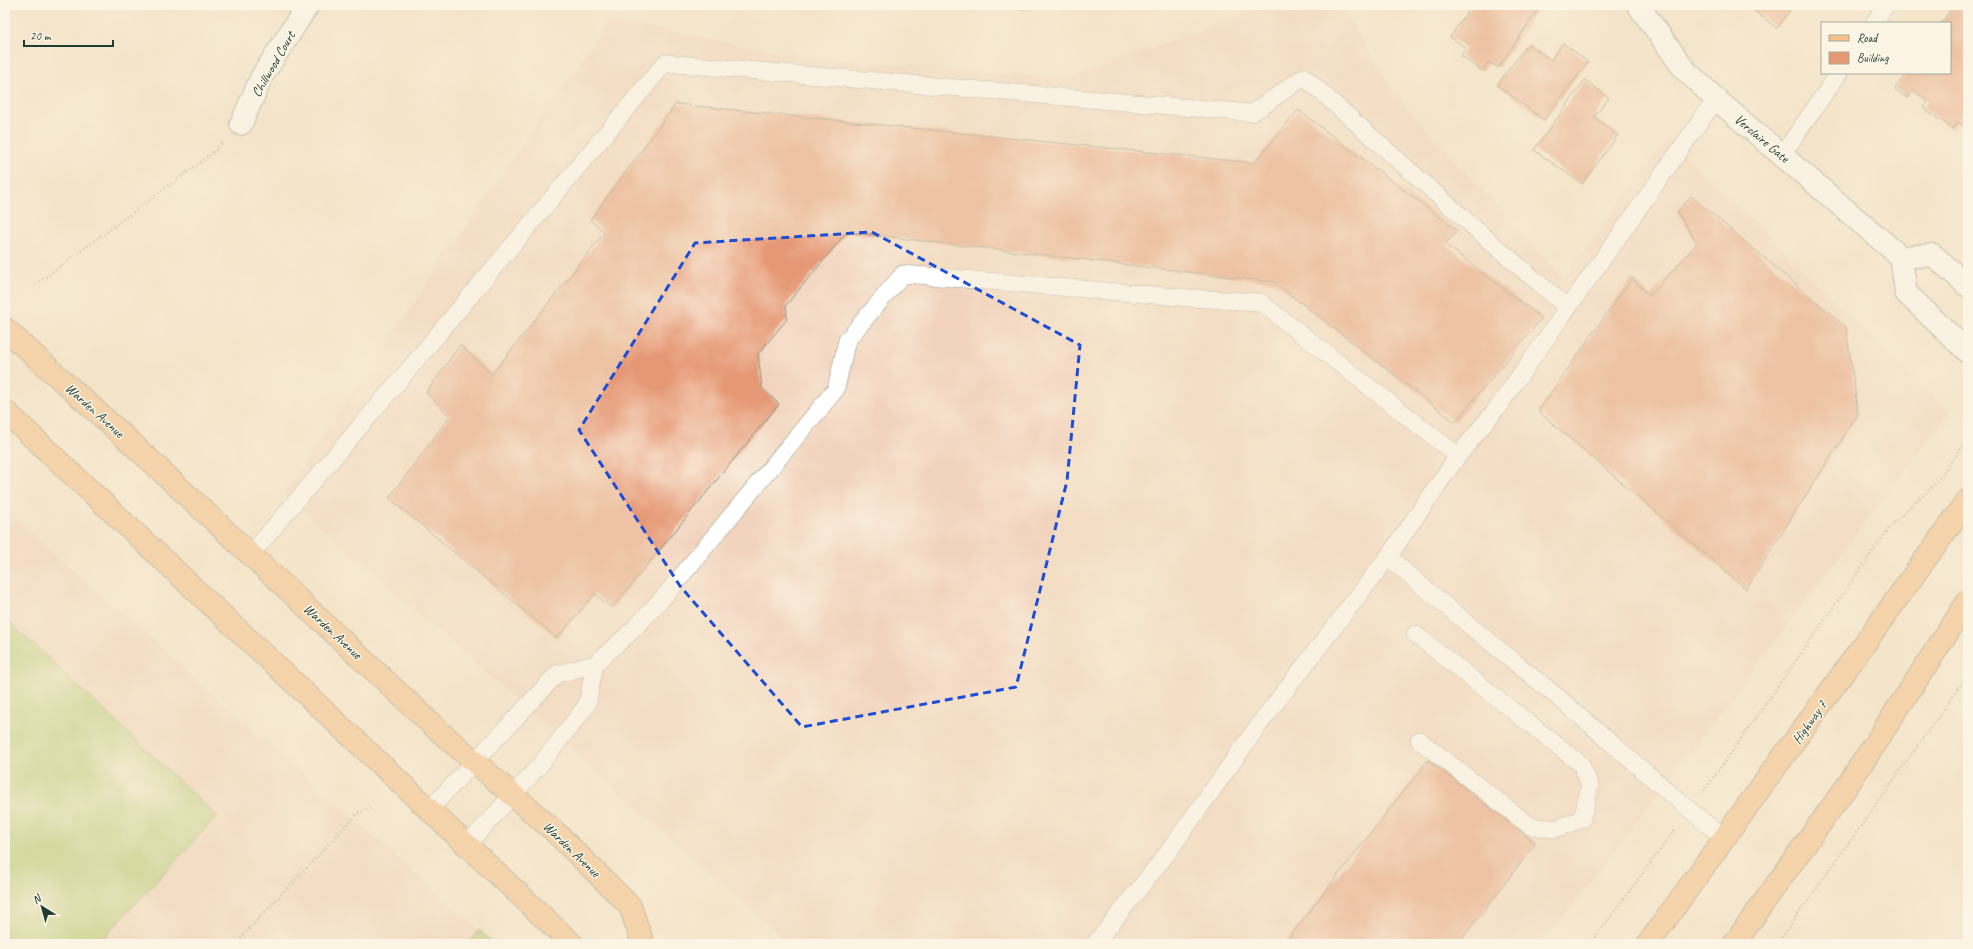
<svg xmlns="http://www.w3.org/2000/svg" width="1973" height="949" viewBox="0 0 1973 949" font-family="Caveat,sans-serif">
<defs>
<pattern id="park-dots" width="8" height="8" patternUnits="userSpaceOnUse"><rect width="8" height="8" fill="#b1cc72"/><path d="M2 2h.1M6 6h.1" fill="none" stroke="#8fa75e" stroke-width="1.8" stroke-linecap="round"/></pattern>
</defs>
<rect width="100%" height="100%" fill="#fcf5e5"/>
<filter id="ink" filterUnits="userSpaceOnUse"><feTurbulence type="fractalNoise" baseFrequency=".025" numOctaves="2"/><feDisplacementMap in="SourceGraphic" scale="8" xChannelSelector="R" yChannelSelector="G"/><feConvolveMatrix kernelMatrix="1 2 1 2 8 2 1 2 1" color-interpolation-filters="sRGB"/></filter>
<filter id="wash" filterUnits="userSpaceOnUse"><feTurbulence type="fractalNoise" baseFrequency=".012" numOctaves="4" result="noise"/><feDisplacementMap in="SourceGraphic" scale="16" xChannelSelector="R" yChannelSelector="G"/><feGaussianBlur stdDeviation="0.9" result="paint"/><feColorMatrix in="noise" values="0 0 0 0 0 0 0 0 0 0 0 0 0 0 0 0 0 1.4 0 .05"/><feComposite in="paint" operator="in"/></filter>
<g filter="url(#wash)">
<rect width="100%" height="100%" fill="#f4e5ca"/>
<path fill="#f2d4be" d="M1268,5H1341L1396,96L1563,278L1668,139L1950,412L1543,944H790L283,493L608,21L812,57L1069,79Z
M5,510L479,930L467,944H5Z"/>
<path fill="#b1cc72" stroke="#688453" d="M5,618L217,816L98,944H5Z"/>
<path fill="url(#park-dots)" stroke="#688453" d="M479,930L495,944H467Z"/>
<g id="blocks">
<path fill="#e69874" d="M1021,5H1046V6L1022,9Z
M1472,5H1497L1502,8L1504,5H1541L1498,68L1489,62L1482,71L1461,56L1466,48L1450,37Z
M1746,5H1794L1777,28Z
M1954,5H1968V129L1958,122L1953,129L1923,108L1928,101L1912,90L1907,98L1895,89L1906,73H1950V23H1941Z
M1563,43L1588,62L1544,120L1497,85L1528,44L1551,60Z
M1585,80L1609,98L1594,117L1618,135L1582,184L1534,150Z
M676,104L1254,163L1298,110L1458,231L1445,244L1542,318L1455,422L1274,282L847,232L786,305L787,319L758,354L762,388L779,404L612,608L595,594L557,638L389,498L450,416L426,393L460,345L492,374L605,232L590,220Z
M1691,196L1846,327L1858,414L1746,589L1538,411L1632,278L1650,296L1697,243L1677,212Z
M1428,760L1536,843L1458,944H1284Z"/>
</g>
</g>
<g filter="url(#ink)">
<use href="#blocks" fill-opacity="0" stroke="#8a917f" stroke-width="1"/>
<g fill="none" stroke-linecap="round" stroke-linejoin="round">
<g stroke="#8a917f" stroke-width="18">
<path id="service" d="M1874,23L1886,5
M1782,155L1839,73
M251,554L399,381L665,63L1252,113L1304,77L1495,246L1568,308
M1388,557C1444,606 1503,652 1561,700C1616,746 1669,795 1726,839
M1415,634L1581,764L1590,785L1582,819L1555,829L1530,826L1419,740
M429,810L557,674L595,664L634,629L668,592L836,389L847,340L903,274L1189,298L1260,302L1458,456
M468,844L540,765L587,705L595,664
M1095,944L1166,855L1261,722L1388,557L1458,456L1497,408L1716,99"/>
</g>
<g stroke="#8a917f" stroke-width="24">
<path id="minor" d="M241,124L262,76L308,5"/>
</g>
<g stroke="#8a917f" stroke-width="24">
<path id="tertiary" d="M1638,5L1684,69L1716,99L1901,257L1906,293L1968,352
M1901,257L1933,255L1968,286"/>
</g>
<g stroke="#8a917f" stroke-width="24">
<path id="primary" d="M5,329L127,439L439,731L552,829L630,906L643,944
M5,411L572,944
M1648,944L1968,500
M1734,944L1849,783L1968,601"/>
</g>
<path stroke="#8a917f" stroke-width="2.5" stroke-dasharray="1 3" stroke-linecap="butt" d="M36,284L209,156L223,142
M1704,791L1893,523L1935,484L1968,438
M235,944L358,813L371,808
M1590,944L1676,829
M1777,944L1968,675"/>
<use href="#service" stroke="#fff" stroke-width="17"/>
<use href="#minor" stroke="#fff" stroke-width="22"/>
<use href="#tertiary" stroke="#fff" stroke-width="22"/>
<use href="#primary" stroke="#f7be87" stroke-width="22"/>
</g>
</g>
<path d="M0 0H1973V949H0ZM872,232L1080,345L1067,481L1016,687L802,727L680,586L579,430L695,243Z" fill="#f4e5ca" fill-opacity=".55" fill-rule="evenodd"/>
<path fill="none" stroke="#1d4ed8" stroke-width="3" stroke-dasharray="8 5" stroke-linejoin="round" d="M872,232L1080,345L1067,481L1016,687L802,727L680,586L579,430L695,243Z"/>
<g text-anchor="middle" stroke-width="3" stroke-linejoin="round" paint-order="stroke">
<g font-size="14" fill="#1f3d34" stroke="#fcf5e5">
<text transform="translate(273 64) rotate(-60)" y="5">Chillwood Court</text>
<text transform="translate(1762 138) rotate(40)" y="5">Verclaire Gate</text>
<text transform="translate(95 410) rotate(42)" y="5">Warden Avenue</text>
<text transform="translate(333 631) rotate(43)" y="5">Warden Avenue</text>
<text transform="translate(1809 722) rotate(-55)" y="5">Highway 7</text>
<text transform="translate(572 849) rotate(44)" y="5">Warden Avenue</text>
</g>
</g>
<rect width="1973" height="949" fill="none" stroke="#fcf5e5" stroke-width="20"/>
<rect x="1821" y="22" width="130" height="52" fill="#fcf5e5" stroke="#a4ab9e"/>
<rect x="1829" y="35" width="20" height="6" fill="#f7be87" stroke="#a4ab9e"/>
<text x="1857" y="42" font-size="12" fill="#1f3d34">Road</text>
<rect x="1829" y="52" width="20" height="12" fill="#e69874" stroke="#a4ab9e"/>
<text x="1857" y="62" font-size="12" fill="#1f3d34">Building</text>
<g transform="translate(42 907) rotate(323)" stroke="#fcf5e5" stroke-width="3" paint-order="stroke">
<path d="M0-3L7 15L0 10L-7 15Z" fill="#1f3d34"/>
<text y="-6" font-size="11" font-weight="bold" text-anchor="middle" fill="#1f3d34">N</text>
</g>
<path d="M24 40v6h89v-6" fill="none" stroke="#1f3d34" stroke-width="2"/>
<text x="30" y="40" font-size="12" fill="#1f3d34" stroke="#fcf5e5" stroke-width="3" paint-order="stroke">20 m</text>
</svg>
